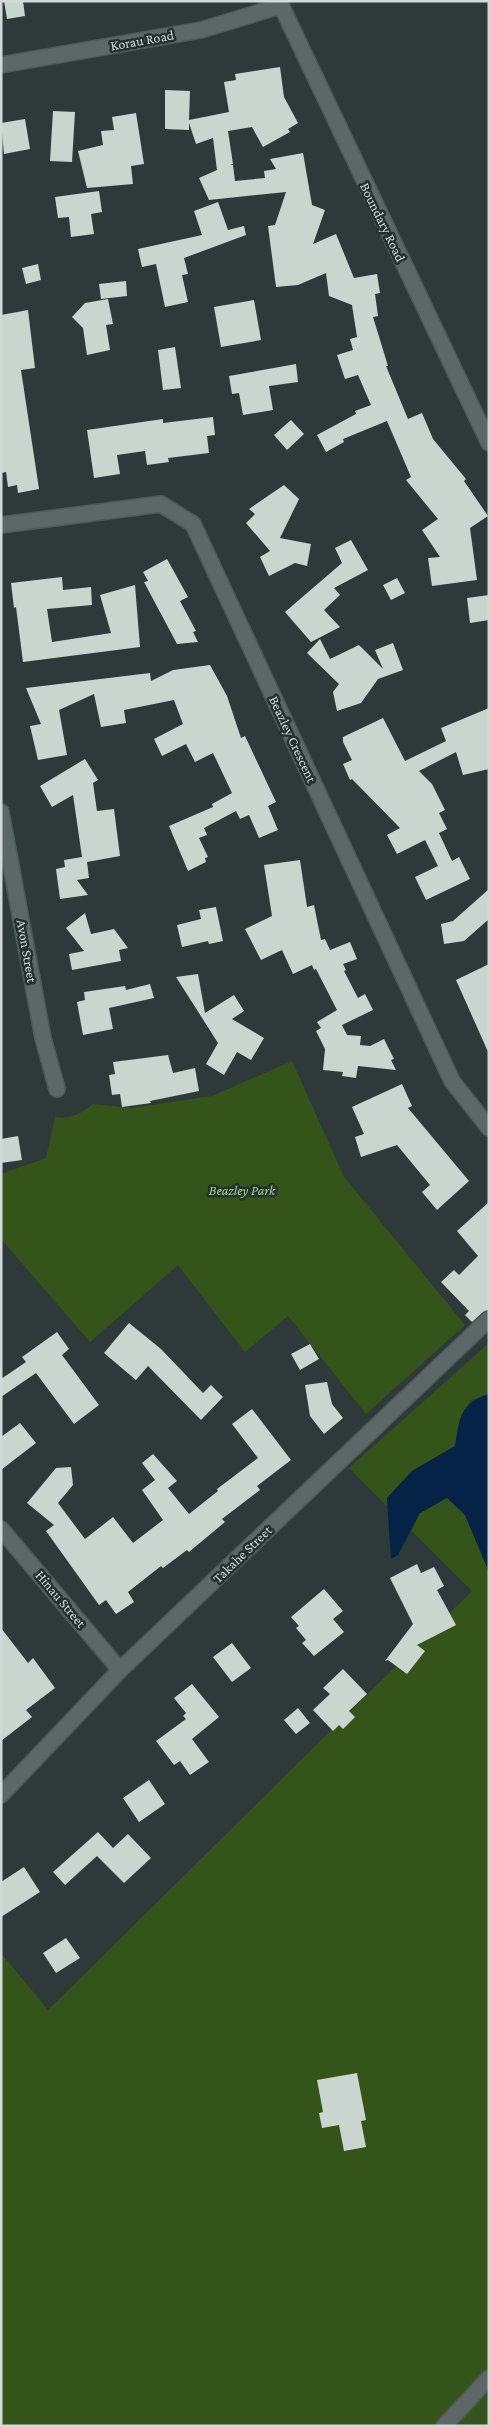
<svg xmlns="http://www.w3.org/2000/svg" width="490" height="2427" viewBox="0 0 490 2427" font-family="'Crimson Pro',serif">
<rect width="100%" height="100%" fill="#2e3a39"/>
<path fill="#35541a" d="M292,1061L344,1177L465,1325L366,1414L288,1316L245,1352L178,1265L90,1342L1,1239V1174L46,1158L55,1117C71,1120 81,1113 93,1104L131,1108L212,1096Z
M489,1343V1394L471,1400L459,1421L455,1446L412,1471L387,1498V1506L349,1468Z
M447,1497L465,1515L489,1572V2426H1V1953L48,2010L472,1591L411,1530L420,1513Z"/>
<path fill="#042346" d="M489,1394V1572L465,1515L447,1498L420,1513L398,1555L391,1559L387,1498L412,1471L455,1446C460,1418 459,1404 489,1394Z"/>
<path fill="#c9d5cf" d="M4,1H23L25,16L7,19Z
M280,67L284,97L298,123L288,129L290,132L263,147L252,127L228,131L233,164L230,165H233L235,181L265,178L264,171L276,169L270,159L303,153L312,205L325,210L313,244L336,234L354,278L377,274L380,293L375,294L378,316L373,317L388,366H386L408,419L422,413L433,439L466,479L464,481L488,516L470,528L477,580L432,586L428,558L440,557L422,530L438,519L406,480L411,477L387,421L343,439L344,442L326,452L317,435L356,414L355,411L371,405L358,375L345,379L337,355L353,350L350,339L357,337L352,305L329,296L326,273L298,285L276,287L268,226L275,225L286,192L209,200L199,178L217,170L213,138L196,144L189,123V130L165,129V90L190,91L189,120L229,112L224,82L236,80L235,74Z
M53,111L75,112L72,162L50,161Z
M136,113L144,164L131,166L133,184L87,188L78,151L103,145L101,131L114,130L112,117Z
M25,119L30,149L4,154L1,123Z
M99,191L102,212L91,214L94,234L71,237L69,217L58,218L55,197Z
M218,202L228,230L244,226L246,235L184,258L188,274L182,275L188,302L165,307L156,264L142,267L138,249L202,235L194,211Z
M38,264L41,280L26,284L22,268Z
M126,281L127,296L101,299L99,284Z
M108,299L113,324L106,325L110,350L87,355L83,328L72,317L85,303Z
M254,300L261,340L221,347L214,307Z
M28,310L35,368L21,370L39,489L18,493L17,485L8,487L6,472L1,473V315Z
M175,347L181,388L163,390L158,350Z
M296,364L298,382L269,386L273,410L243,415L239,393L232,394L229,376Z
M213,417L215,435L207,436L209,453L168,458L169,462L147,465L145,451L117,455L120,474L94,478L87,430L163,419V423Z
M291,420L304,434L287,450L274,435Z
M284,485L299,499L280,538L311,544L307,566L295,563L269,576L260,557L270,551L246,523L255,514L249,509Z
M351,540L368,570L334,588L340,595L324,610L340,627L311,642L285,612L342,563L335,548Z
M167,559L188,597L180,601L196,631L193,632L198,642L177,644L144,582L148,581L143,572Z
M62,577L63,590L91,587L92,605L47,609L52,642L111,633L100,595L135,585L140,647L23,662L16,607L14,608L11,583Z
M397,578L405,593L391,600L383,585Z
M489,595V620L470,623L467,598Z
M320,639L330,659L359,645L383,669L375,650L393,643L403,670L378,679L361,703L337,711L333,692L339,684L307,653Z
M210,665L227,696L241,738L245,736L276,802L268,806L278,830L259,838L249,815L240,819L236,811L204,828L207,835L199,838L208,857L205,858L206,862L188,871L169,826L213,807L212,804L232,793L213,753L195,762L186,744L162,756L154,739L183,724L174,700L124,710L126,723L101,727L94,694L59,710L67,755L38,760L30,726L41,724L26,688L150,673L151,681L173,670Z
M489,708V769L463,775L456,752L419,771L432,784L445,810L439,813L447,829L439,833L452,861L459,857L470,879L426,900L415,877L438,866L425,840L397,854L387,835L400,828L352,779L350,780L343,764L352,760L343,742V737L383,718L405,761L446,741L441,728Z
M85,759L98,780L93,783L97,811L114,809L120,856L87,862L89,878L77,880L88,895L60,899L56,869L65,867L64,860L82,857L73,795L52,807L40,786Z
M300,860L307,907L314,905L321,940L325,939L330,950L350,942L357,959L343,964L346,970L344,971L358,998L365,994L373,1010L342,1025L347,1035L361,1036L360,1045L370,1046L384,1039L394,1059L391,1060L396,1070L358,1066L356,1078L342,1076L343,1072L323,1070L325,1049L316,1031L321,1028L317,1022L337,1010L316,969L314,970L312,965L293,974L282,950L261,960L245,929L272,916L264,865Z
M489,889V919L464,941L444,944L441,924L453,921Z
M216,907L223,941L209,944L208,941L182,947L177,925L201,919L199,910Z
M85,913L91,934L114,929L128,948L119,950L121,961L72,970L69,954L84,951L66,928Z
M489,964V1054L456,980Z
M198,974L205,1013L234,995L244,1011L232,1019L264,1038L251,1060L237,1052L224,1075L206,1064L218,1043L176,977Z
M150,984L154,998L109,1008L113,1029L83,1035L77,1002L85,1000L84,992L125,986L126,990Z
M168,1055L173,1073L195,1068L199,1091L150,1101L151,1103L122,1107L120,1094L112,1095L109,1075L115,1074L113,1062Z
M402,1084L412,1106L408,1108L469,1181L437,1210L422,1192L430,1185L397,1145L361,1157L355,1137L364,1134L352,1107Z
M18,1136L22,1160L1,1163V1139Z
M489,1202V1310L483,1312L472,1322L465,1315L469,1311L441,1282L454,1270L459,1275L478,1256L457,1231Z
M129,1323L161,1349L203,1393L211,1385L223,1397L201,1420L148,1366L136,1380L104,1353Z
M57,1332L69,1349L62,1355L99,1405L74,1424L36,1373L1,1397V1379L26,1362L22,1357Z
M310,1344L319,1359L300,1370L291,1354Z
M327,1382L332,1404L343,1418L324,1434L310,1416L305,1385Z
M252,1409L291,1460L257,1486L260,1490L222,1519L225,1522L189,1552L187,1550L163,1568L161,1566L128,1592L134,1602L116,1614L106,1600L99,1605L46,1531L54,1525L27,1503L56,1468L71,1467L73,1485L58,1503L85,1539L113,1517L133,1543L163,1520L142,1490L155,1480L142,1463L153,1454L177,1481L168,1488L189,1514L218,1491L217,1489L258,1458L232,1424Z
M20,1423L36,1443L1,1470V1437Z
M417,1564L421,1573L434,1567L444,1586L437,1590L456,1625L417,1645L425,1651L407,1674L388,1660L385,1661L413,1624L390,1578Z
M324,1589L343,1611L333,1619L344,1632L314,1656L302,1643L306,1640L296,1628L299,1626L291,1617Z
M1,1628L28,1663L33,1658L55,1688L26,1710L32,1717L1,1741Z
M232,1643L251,1668L232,1682L213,1657Z
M343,1669L367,1694L349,1711L355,1717L343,1729L339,1725L333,1731L313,1710L330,1694L323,1688Z
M192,1684L219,1717L192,1739L209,1762L190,1775L180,1761L174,1765L156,1741L186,1719L183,1716L186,1713L174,1698Z
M298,1708L310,1723L296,1734L284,1720Z
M149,1780L165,1804L139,1822L123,1798Z
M98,1832L113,1848L128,1834L151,1858L124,1883L97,1856L65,1885L53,1872Z
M24,1867L40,1892L1,1917V1882Z
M66,1938L80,1958L56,1973L43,1953Z
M357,2073L366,2120L361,2121L366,2147L344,2151L339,2125L322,2128L319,2113L323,2112L317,2080Z"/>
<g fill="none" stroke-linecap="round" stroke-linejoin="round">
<g stroke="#4e5858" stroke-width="18">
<path id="minor" d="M279,1L489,443
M1,65L201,30L280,6
M1,525L161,504L193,524L452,1081L489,1128
M1,812L43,1038L57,1089
M1,1529L120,1670
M1,1795L120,1670L489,1319
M444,2426L489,2378"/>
</g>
<use href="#minor" stroke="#5c6868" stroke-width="15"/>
</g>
<g text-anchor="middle" stroke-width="5" stroke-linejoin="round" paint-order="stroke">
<g font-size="14" fill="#d2d9d9" stroke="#242f2f">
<text transform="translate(142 40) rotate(-10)" y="5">Korau Road</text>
<text transform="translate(383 222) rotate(64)" y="5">Boundary Road</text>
<text transform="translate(293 739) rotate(65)" y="5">Beazley Crescent</text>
<text transform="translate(27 951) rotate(80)" y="5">Avon Street</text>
<text transform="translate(242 1554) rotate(-44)" y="5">Takahe Street</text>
<text transform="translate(61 1599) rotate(50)" y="5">Hinau Street</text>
</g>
<g font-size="14" font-style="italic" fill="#a3d580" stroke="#242f2f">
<text x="242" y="1195">Beazley Park</text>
</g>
</g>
<rect width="490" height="2427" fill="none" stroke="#d2d9d9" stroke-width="5"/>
</svg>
